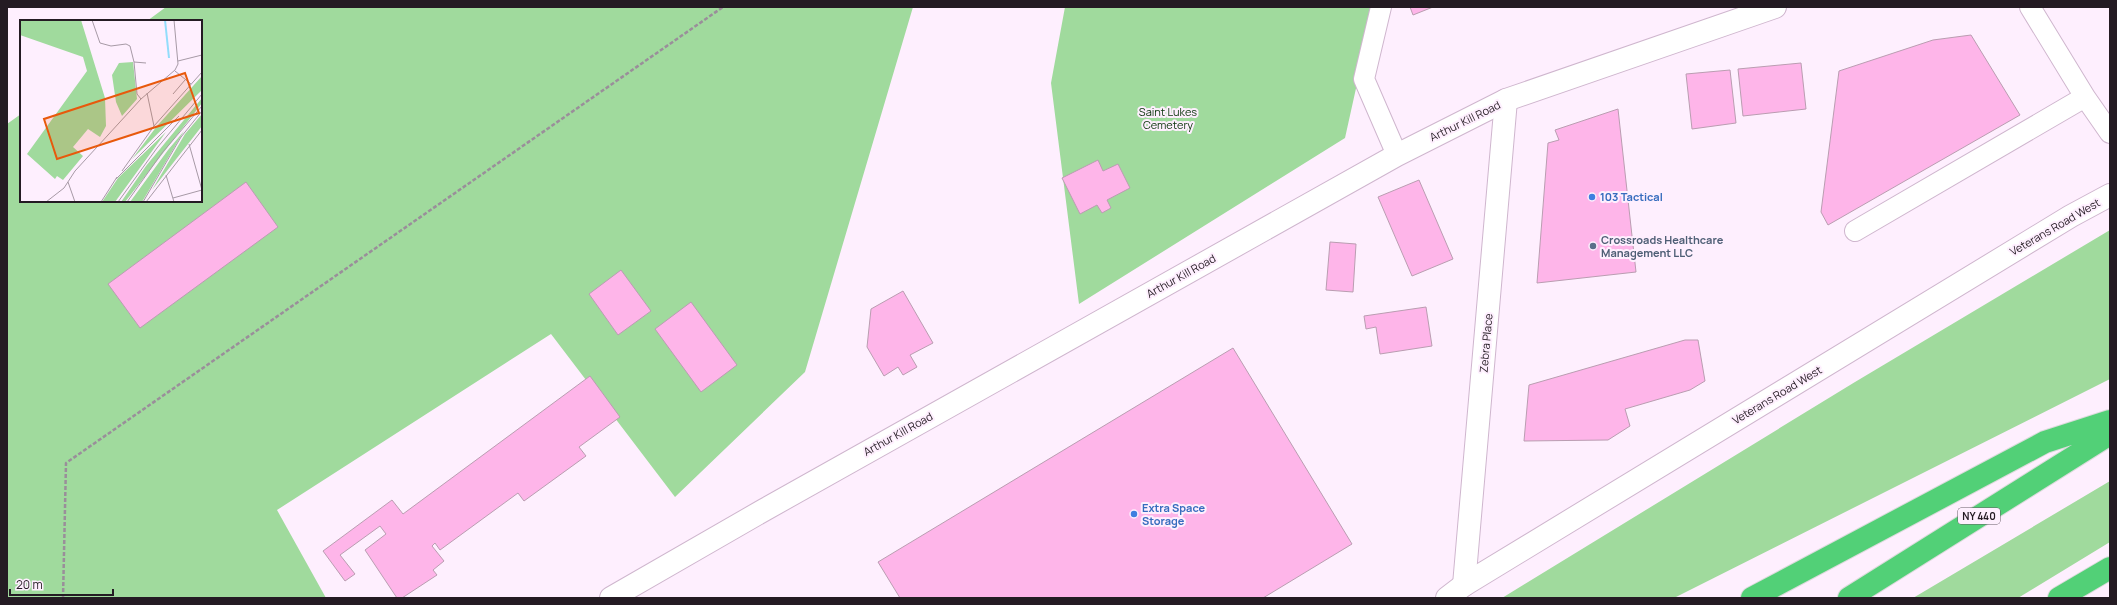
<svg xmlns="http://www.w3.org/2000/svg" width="2117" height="605" viewBox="0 0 2117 605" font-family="Manrope,sans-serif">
<rect width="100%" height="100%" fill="#feeffe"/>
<path fill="#a0da9d" d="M166,7H913L805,372L675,497L551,334L277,510L326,598H7V124L21,114V201H201V21H147Z
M1065,7H1374L1345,138L1079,304L1051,83Z
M2110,230V379L1674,598H1502L1855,382Z
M2110,481V542L2018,598H1913Z"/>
<path fill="#feb5e9" stroke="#ba9db1" d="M1410,7H1433L1413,15Z
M1971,35L2020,115L1828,225L1821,212L1839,71L1933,40Z
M1801,63L1806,109L1743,116L1738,69Z
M1730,70L1736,123L1692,129L1686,74Z
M1618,109L1636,272L1537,283L1548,143L1559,140L1555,130Z
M1098,160L1103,171L1118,164L1130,188L1107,200L1111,208L1102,213L1097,205L1080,214L1062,178Z
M1419,180L1453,259L1412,276L1378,197Z
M246,182L278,227L140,328L108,284Z
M1330,242L1356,244L1353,292L1326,290Z
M621,270L651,311L618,335L589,294Z
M903,291L933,343L910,355L917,367L903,375L898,367L884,376L867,347L871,309Z
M691,302L737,365L701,392L655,329Z
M1426,307L1432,346L1380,354L1376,327L1366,329L1364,316Z
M1685,340H1698L1705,381L1690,390L1625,409L1630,426L1608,440L1524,441L1529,385Z
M1233,348L1352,544L1263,598H900L878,562Z
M590,376L620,417L579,447L586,456L524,501L518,493L440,550L435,543L432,546L444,561L433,570L437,575L402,598H397L365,550L386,534L380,526L340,555L355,574L345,581L323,551L392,500L403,514Z"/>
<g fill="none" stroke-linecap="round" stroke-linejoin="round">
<g stroke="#cfb6ce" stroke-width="22">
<path id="service" d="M1381,7L1364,79L1397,155
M2030,7L2085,97L2110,133
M1855,231L2085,97"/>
</g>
<g stroke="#cfb6ce" stroke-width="24">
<path id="minor" d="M1464,585L1506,100"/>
</g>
<g stroke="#cfb6ce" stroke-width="24">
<path id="tertiary" d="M611,598L764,510L1397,155L1506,100L1775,7
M1447,598L1464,585L2071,216L2110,195"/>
</g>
<g stroke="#dcdbdc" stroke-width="24">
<path id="motorway" d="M1752,598L2045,442L2110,421
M1849,598L2110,434
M2059,598L2110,568"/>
</g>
<path stroke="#9a8e9a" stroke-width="2.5" stroke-dasharray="4 2" stroke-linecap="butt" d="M63,598L66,463L723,7"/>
<use href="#service" stroke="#fff" stroke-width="20"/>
<use href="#minor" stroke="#fff" stroke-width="22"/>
<use href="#tertiary" stroke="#fff" stroke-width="22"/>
<use href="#motorway" stroke="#52d077" stroke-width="22"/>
</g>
<g fill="#3f7fe0" stroke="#feeffe" stroke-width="1.5">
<circle cx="1592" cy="197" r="4"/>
<circle cx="1134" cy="514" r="4"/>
</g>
<circle fill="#5c6f8a" stroke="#feeffe" stroke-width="1.5" cx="1593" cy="246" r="4"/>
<g text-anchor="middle" stroke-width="4" stroke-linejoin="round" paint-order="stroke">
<rect fill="#feeffe" stroke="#655b65" stroke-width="1" x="1958" y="508" width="42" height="16" rx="3"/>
<g font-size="10" font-weight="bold" fill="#241b23">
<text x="1979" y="520">NY 440</text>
</g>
<g font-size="11" fill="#083309" stroke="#feeffe">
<text x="1168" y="116">Saint Lukes<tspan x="1168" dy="13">Cemetery</tspan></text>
</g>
<g font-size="11" fill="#241b23" stroke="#feeffe">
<text transform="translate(1465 121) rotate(-26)" y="4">Arthur Kill Road</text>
<text transform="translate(2055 227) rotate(-30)" y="4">Veterans Road West</text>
<text transform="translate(1181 276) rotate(-29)" y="4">Arthur Kill Road</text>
<text transform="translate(1486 343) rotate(-85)" y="4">Zebra Place</text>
<text transform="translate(1777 395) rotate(-31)" y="4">Veterans Road West</text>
<text transform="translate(898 434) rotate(-29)" y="4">Arthur Kill Road</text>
</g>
<g font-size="11" font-weight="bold" fill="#366cbe" stroke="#feeffe" text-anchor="start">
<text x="1600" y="201">103 Tactical</text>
<text x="1142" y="512">Extra Space<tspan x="1142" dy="13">Storage</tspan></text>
</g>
<g font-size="11" font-weight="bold" fill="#4e5e75" stroke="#feeffe" text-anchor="start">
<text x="1601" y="244">Crossroads Healthcare<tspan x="1601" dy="13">Management LLC</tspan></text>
</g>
</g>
<g transform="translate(20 20)">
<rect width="182" height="182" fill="#feeffe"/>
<path d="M0,0H61L85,78L86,106L80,117L68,109L53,127L63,136L43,160L37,156L35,159L7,134L67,51L63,37L0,15ZM113,42L117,79L102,96L96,82L92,55L99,43ZM182,56V70L112,139L137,106ZM182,78V83L105,182H101L126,146ZM182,94V106L132,170L165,114ZM164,111L122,182H110L148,130ZM146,112L95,182H82L98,158Z" fill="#a0da9d"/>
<path fill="none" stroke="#92ddfb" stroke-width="2" d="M145,0L149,38"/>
<path fill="none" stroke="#a79aa6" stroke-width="1" d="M72,0L80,23L91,26L106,24L110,26L114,42M158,41L182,35M155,51L171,64M127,73L134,106M153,74L165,60M121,79L117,74L114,42L126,43M102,151L134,106L182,52M146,155L154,182M96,159L159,96M48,162L55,182M153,178L182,170L169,124M26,182L44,168L55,151L121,79L155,50L158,44L154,0M81,182L97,157M98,182L137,128L182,74M107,182L142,133L182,86M123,182L161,117L182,91M126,182L182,110"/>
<path fill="#e8590c" fill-opacity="0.15" stroke="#e8590c" stroke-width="2" d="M165,53L179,93L37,139L24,99Z"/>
<rect width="182" height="182" fill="none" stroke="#241b23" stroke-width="2"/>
</g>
<rect width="2117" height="605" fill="none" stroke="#241b23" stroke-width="16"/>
<path d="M10 589v6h103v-6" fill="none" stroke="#241b23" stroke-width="2"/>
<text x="16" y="589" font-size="12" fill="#241b23" stroke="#feeffe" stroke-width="3" paint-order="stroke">20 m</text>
</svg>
